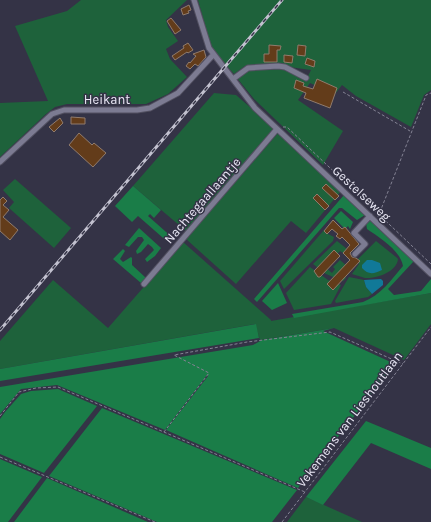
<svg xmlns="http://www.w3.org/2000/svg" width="431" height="522" viewBox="0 0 431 522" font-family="Karla,sans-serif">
<rect width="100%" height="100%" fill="#343346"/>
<path fill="#1e623b" d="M81,0H187L166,20L168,27L178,41L166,49L170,59L187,77L168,94L146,104H67L55,107L46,114L0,157V103L48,101L15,26L67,11Z
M198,0H431V90L424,95L411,127L356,96L342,85L335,94L310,83L298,100L343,131L323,165L254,99L237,78L246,70L283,69H286L306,80L311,70L289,67L284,64L248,66H245L234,74L212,50Z
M214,93L236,95L274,128L186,231L133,186Z
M279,132L341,191L306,233L291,221L236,284L186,239Z
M15,179L71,228L54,248L9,208L14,202L3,190Z
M324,230L328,234L334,237L333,241L284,289L280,281Z
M337,241L347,249L343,253L340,251L325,267L332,273L335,269L333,267L340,260L348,267L340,272L346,278L343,281L326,274L313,264Z
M376,241L396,257L398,259C397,272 376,279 365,278C361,277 356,275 352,274L359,264L358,259Z
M183,242L271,320V321L431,293V324L404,360L334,328L260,340L255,324L0,369V341L53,280L108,328Z
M310,267L328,280L341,285L331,304L294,310L286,293Z
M349,277L364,280L366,287L372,294L368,297L336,303L335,301Z
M306,497L362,522H287Z"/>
<path fill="#1a7d48" d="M133,186L161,210L154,218L150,214L148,216L174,239L170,244L138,216L132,222L115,206Z
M344,195L365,215L357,220L342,208H339L257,302L254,299Z
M341,211L353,222L350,229L348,226L345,229L334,218Z
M369,218L414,261L388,289L394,295L421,291L431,279V293L294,318L292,314L363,302C381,295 391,280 403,266C400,250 380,238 367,229L366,223Z
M139,228L161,248L155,256L147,262L145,259L154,250L152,247L148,244L141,252L137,254L136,251L144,240L142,237H138L129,247L125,245Z
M123,249L125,251L120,259L123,262L131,257L132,258V265L146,278L141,283L113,259Z
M278,283L287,303L272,310L262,301Z
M256,324L259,338L0,381V369Z
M334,328L323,331L395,364L298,488L166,430L208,376L207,375L165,430L57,385L21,389L0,414V387L253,345L262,340Z
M58,389L97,406L44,473L0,454V419L5,412L21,394L31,391Z
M102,408L297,490L272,522H157L49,476Z
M366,421L431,448V469L371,443L323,505L306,497Z
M0,459L42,477L8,522H0Z
M47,478L148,522H14Z"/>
<path fill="#117998" d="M367,260H372L380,263L382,270C374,274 368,275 362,268V265Z
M381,279L383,281V285L372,294L366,287L364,280Z"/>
<path fill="#633c1a" stroke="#907b6c" d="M189,5L191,10L188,11L189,13L183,15L181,9Z
M171,18L181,30L175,34L167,21Z
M188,43L193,50L188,53L187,52L175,60L172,56L184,48L183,46Z
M269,45L281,46L280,50H277V62H264V54H269Z
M298,45L306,46L305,56L297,55Z
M204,50L206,57L198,66L195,64L190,69L186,66L189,62L190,63L196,56L193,54Z
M284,55L293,56L292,63L284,62Z
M307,58L315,61L314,67L305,64Z
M317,79L337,88L330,108L304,98L306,93L294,88L296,80L304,83L303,86L313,89Z
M71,117L85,118V124H71Z
M60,118L63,123L54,132L49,127Z
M79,133L92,145L94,143L106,153L93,167L69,145Z
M326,184L339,196L335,200L322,188Z
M317,194L329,206L325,210L313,198Z
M3,197L7,201L3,205L9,210L3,217L18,230L10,240L0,231V200Z
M333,220L342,229L345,227L359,244L350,253L352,257L356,258L360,261L333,290L327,284L350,260L343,253L350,245L342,237L340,239L336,236L338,234L332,229L327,234L324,231Z
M334,250L340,256L320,277H318L314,271Z"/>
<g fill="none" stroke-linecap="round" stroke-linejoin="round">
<g stroke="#525061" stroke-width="7">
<path id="minor" d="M194,0L209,48L255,108L431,274
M233,79L248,68L278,66L285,67L306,78
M0,162L52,114L64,110H137L150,108L178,93L213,55
M355,254L365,244L354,233L370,216
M144,284L277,129"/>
</g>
<path stroke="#848394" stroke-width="1" stroke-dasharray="3 2" stroke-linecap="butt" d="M343,92L410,131
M283,127H287L431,264
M378,217L425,98L426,95L431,93
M0,416L19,392L36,388L58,387L305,492
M164,432L209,373L174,355L247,342L330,332L403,364
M0,457L155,522
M282,522L431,327"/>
<use href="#minor" stroke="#7c7b92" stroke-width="5"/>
<g stroke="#c2c1cf" stroke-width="3">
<path id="rail" d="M0,330L282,0"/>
</g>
<use href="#rail" stroke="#343346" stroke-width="1.5" stroke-dasharray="4.5" stroke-linecap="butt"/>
</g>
<g text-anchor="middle" stroke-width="3" stroke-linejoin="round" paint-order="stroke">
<g font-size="13" fill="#ebeaf7" stroke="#343346">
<text x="107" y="104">Heikant</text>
<text transform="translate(362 193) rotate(43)" y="5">Gestelseweg</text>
<text transform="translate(202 200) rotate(-49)" y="5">Nachtegaallaantje</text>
<text transform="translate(349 419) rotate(-53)" y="5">Vekemens van Lieshoutlaan</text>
</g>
</g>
</svg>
